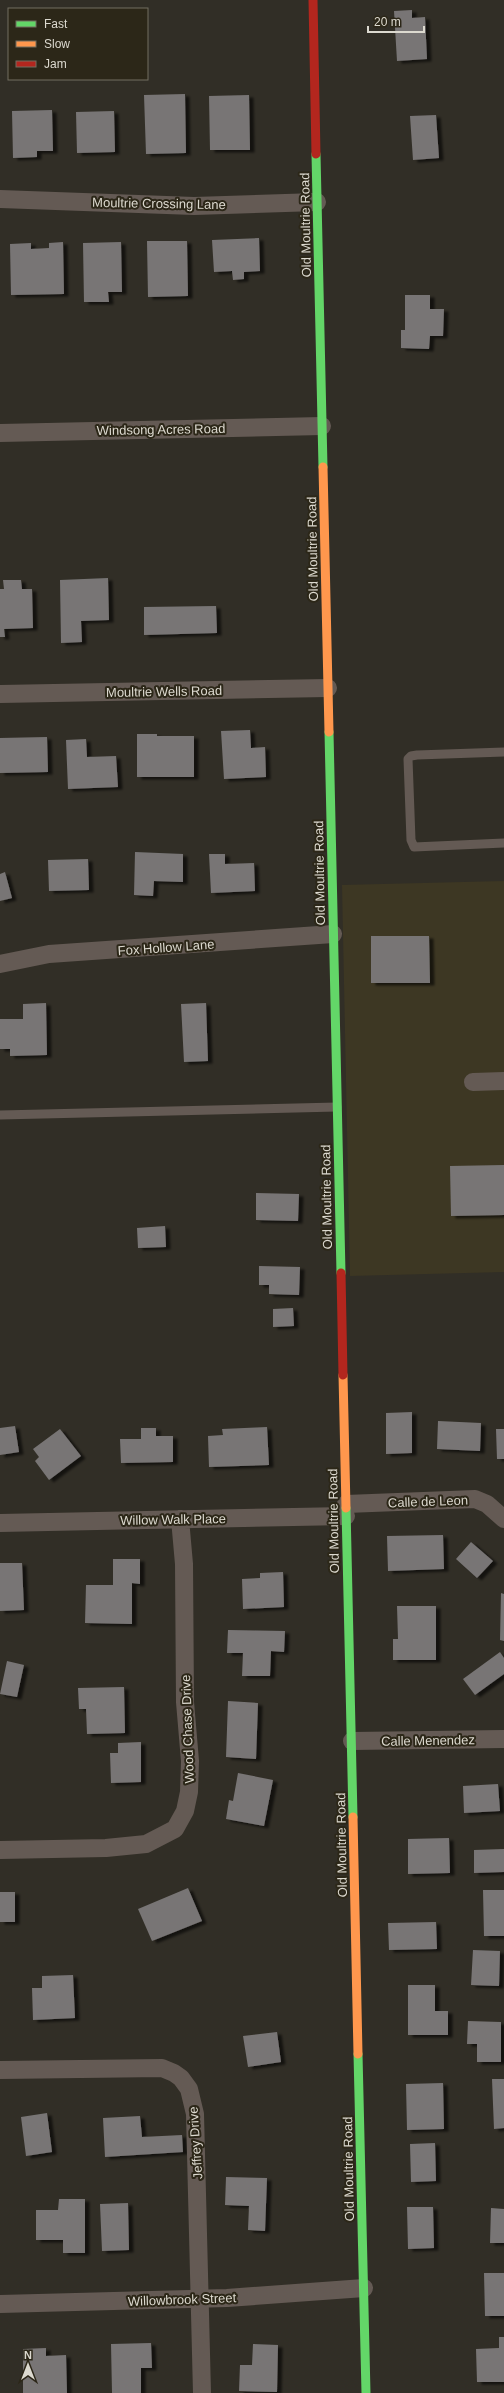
<svg xmlns="http://www.w3.org/2000/svg" width="504" height="2393" viewBox="0 0 504 2393" font-family="Arial,sans-serif">
<defs>
<filter id="shadow"><feDropShadow dx="4.5" dy="2.5" stdDeviation="1" flood-color="#0009"/></filter>
</defs>
<rect width="100%" height="100%" fill="#312e26"/>
<path fill="#3d3723" d="M504,881V1272L350,1276L342,885Z"/>
<path fill="#787575" filter="url(#shadow)" d="M412,10V18L425,17L427,59L397,61L394,11Z
M185,94L186,153L146,154L144,95Z
M249,95L250,150H210L209,96Z
M52,110L53,151H37V157L13,158L12,111Z
M114,111L115,152L77,153L76,112Z
M436,115L439,158L413,160L410,116Z
M259,238L260,271L244,272V279L233,280L232,271L214,272L212,240Z
M147,241H187L188,296L148,297Z
M63,242L64,294L11,295L10,244L31,243V249L49,248V243Z
M121,242L122,292H108L109,302H84L83,243Z
M405,295H430V309H444L443,336H430L429,349L401,348V330H405Z
M108,578L109,620L81,621L82,642L61,643L60,580Z
M3,580H21L22,589H32L33,628L4,629L5,637H0V589H4Z
M216,606L217,633L144,635V607Z
M250,730L251,748L265,747L266,777L224,779L221,731Z
M137,734H157V736H194V777H137Z
M47,737L48,772L0,773V738Z
M86,739L87,757L116,756L118,787L68,789L66,740Z
M135,852L183,854V882L154,881L153,896L134,895Z
M209,854H225V864L254,863L255,891L211,893Z
M88,859L89,890L49,891L48,860Z
M5,872L12,898L0,901V874Z
M371,936H429L430,983H371Z
M46,1003L47,1055L10,1056V1049H0V1019H23V1004Z
M206,1003L208,1061L184,1062L181,1004Z
M504,1165V1215L451,1216L450,1166Z
M256,1193L299,1194L298,1221L256,1220Z
M165,1226L166,1247L138,1248L137,1228Z
M259,1266L300,1267L299,1295L269,1294V1285H259Z
M293,1308L294,1326L273,1327V1309Z
M412,1412V1453L386,1454V1413Z
M438,1421L481,1423L480,1451L437,1449Z
M15,1426L19,1452L0,1455V1428Z
M267,1427L269,1465L209,1467L208,1436L223,1435L222,1429Z
M141,1428H156V1436H173V1462L121,1463L120,1439H141Z
M60,1429L81,1456L49,1480L35,1461L39,1457L33,1449Z
M496,1429H504V1459H497Z
M443,1535L444,1569L388,1571L387,1536Z
M471,1542L493,1561L477,1578L456,1559Z
M113,1559H140V1584L132,1583V1624L85,1623L86,1585H113Z
M0,1563H22L24,1610L0,1611Z
M283,1572L284,1607L243,1609L242,1579L260,1578V1573Z
M501,1593L504,1594V1641L500,1640Z
M397,1606H436V1660H393V1639H398Z
M228,1630L285,1631L284,1652L271,1651L270,1676H242L243,1653H227Z
M500,1652L504,1658V1674L475,1695L463,1679Z
M7,1661L24,1665L17,1697L0,1694Z
M124,1687L125,1733L87,1734L86,1709H79L78,1688Z
M228,1701L258,1703L256,1759L226,1757Z
M141,1742V1782L111,1783L110,1753H118V1743Z
M238,1773L273,1780L264,1826L226,1819L229,1800L233,1801Z
M498,1784L500,1811L464,1813L463,1786Z
M449,1838L450,1873L408,1874V1839Z
M504,1849V1872L474,1873V1850Z
M188,1888L202,1921L152,1941L138,1909Z
M483,1890H504V1936H484Z
M0,1892H15V1922H0Z
M436,1922L437,1949L389,1950L388,1923Z
M473,1950L500,1951L499,1986L471,1985Z
M73,1975L75,2018L33,2020L32,1988H42V1976Z
M408,1985H435V2011H448V2035H408Z
M468,2021L501,2022V2062H477V2044H467Z
M277,2032L281,2062L248,2067L243,2036Z
M492,2079H504V2128L494,2129Z
M443,2083L444,2129L407,2130L406,2084Z
M47,2113L52,2152L26,2156L21,2117Z
M140,2116L142,2137L182,2135L183,2152L105,2157L103,2118Z
M435,2143L436,2181L411,2182L410,2144Z
M226,2177L267,2178L265,2231L248,2230L249,2206L225,2205Z
M59,2199H85V2253H63V2240H36V2210H58Z
M128,2203L129,2250L102,2251L100,2204Z
M407,2207H433L434,2248L408,2249Z
M491,2208L504,2209V2243H490Z
M484,2273H504V2316H485Z
M499,2337H504V2382H477L476,2349L499,2348Z
M151,2343L152,2368H141V2393H112L111,2344Z
M253,2344L278,2345L277,2392L239,2391L240,2365H252Z
M46,2348V2356L66,2355L67,2393H23V2349Z"/>
<g fill="none" stroke-linecap="round" stroke-linejoin="round">
<path stroke="#645a54" stroke-width="9" d="M504,752L417,755L411,756L408,759L411,840L414,847L504,843
M0,1115L337,1107"/>
<path stroke="#645a54" stroke-width="18" d="M0,199L194,206L317,202
M0,433L322,426
M0,694L328,688
M0,964L49,954L333,934
M473,1082L504,1081
M346,1504L475,1499L487,1504L504,1519
M0,1523L346,1516
M352,1741L504,1739
M0,1850L106,1848L146,1844L175,1829L185,1811L189,1792L190,1761L185,1702L184,1564L180,1519
M0,2070L162,2068L174,2073L181,2078L189,2089L195,2114L202,2393
M0,2304L227,2298L364,2288"/>
<path stroke="#63d668" stroke-width="9" d="M316,154L323,467
M329,732L341,1273
M346,1508L353,1817
M358,2054L366,2393"/>
<path stroke="#ff974d" stroke-width="9" d="M323,467L329,732
M343,1375L346,1508
M353,1817L358,2054"/>
<path stroke="#b3261e" stroke-width="9" d="M313,0L316,154
M341,1273L343,1375"/>
</g>
<g text-anchor="middle" stroke-width="4" stroke-linejoin="round" paint-order="stroke">
<g font-size="13" fill="#dcd9cf" stroke="#2c2718">
<text transform="translate(159 203) rotate(1)" y="5">Moultrie Crossing Lane</text>
<text transform="translate(305 225) rotate(-91)" y="5">Old Moultrie Road</text>
<text transform="translate(161 429) rotate(-1)" y="5">Windsong Acres Road</text>
<text transform="translate(312 549) rotate(-91)" y="5">Old Moultrie Road</text>
<text transform="translate(164 691) rotate(-1)" y="5">Moultrie Wells Road</text>
<text transform="translate(319 873) rotate(-91)" y="5">Old Moultrie Road</text>
<text transform="translate(166 947) rotate(-4)" y="5">Fox Hollow Lane</text>
<text transform="translate(326 1197) rotate(-91)" y="5">Old Moultrie Road</text>
<text transform="translate(428 1501) rotate(-2)" y="5">Calle de Leon</text>
<text transform="translate(173 1519) rotate(-1)" y="5">Willow Walk Place</text>
<text transform="translate(333 1521) rotate(-91)" y="5">Old Moultrie Road</text>
<text transform="translate(187 1729) rotate(-92)" y="5">Wood Chase Drive</text>
<text transform="translate(428 1740) rotate(-1)" y="5">Calle Menendez</text>
<text transform="translate(341 1845) rotate(-91)" y="5">Old Moultrie Road</text>
<text transform="translate(195 2143) rotate(-94)" y="5">Jeffrey Drive</text>
<text transform="translate(348 2169) rotate(-91)" y="5">Old Moultrie Road</text>
<text transform="translate(182 2299) rotate(-2)" y="5">Willowbrook Street</text>
</g>
</g>
<rect x="8" y="8" width="140" height="72" fill="#2c2718" stroke="#726e61"/>
<rect x="16" y="21" width="20" height="6" fill="#63d668" stroke="#726e61"/>
<text x="44" y="28" font-size="12" fill="#dcd9cf">Fast</text>
<rect x="16" y="41" width="20" height="6" fill="#ff974d" stroke="#726e61"/>
<text x="44" y="48" font-size="12" fill="#dcd9cf">Slow</text>
<rect x="16" y="61" width="20" height="6" fill="#b3261e" stroke="#726e61"/>
<text x="44" y="68" font-size="12" fill="#dcd9cf">Jam</text>
<g transform="translate(28 2365)" stroke="#2c2718" stroke-width="3" paint-order="stroke">
<path d="M0-3L7 15L0 10L-7 15Z" fill="#dcd9cf"/>
<text y="-6" font-size="11" font-weight="bold" text-anchor="middle" fill="#dcd9cf">N</text>
</g>
<path d="M368 26v6h56v-6" fill="none" stroke="#dcd9cf" stroke-width="2"/>
<text x="374" y="26" font-size="12" fill="#dcd9cf" stroke="#2c2718" stroke-width="3" paint-order="stroke">20 m</text>
</svg>
